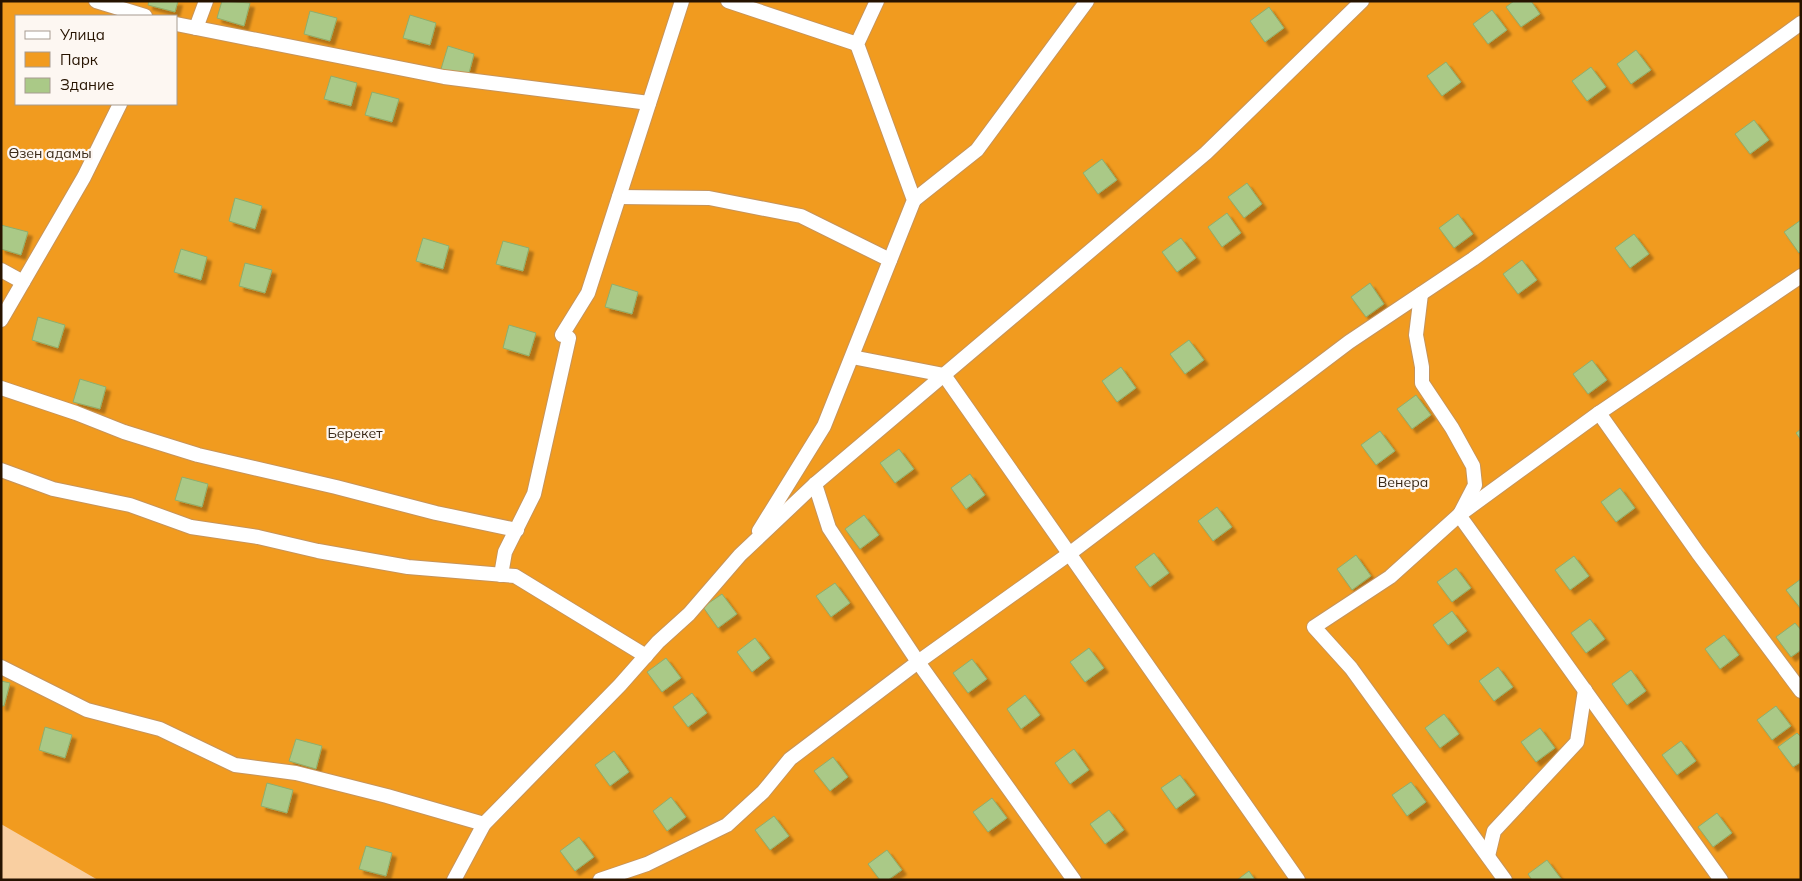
<svg xmlns="http://www.w3.org/2000/svg" width="1802" height="881" font-family="Mulish,sans-serif">
<style>
.green{fill:#f19b1f;fill-rule:evenodd}
.building{fill:#aac987;stroke:#8fad6b;filter:url(#shadow)}
.lines{fill:none;stroke-linecap:round;stroke-linejoin:round}
.minor-casing{stroke:#c6945b;stroke-width:16}
.minor{stroke:#fff;stroke-width:14}
.labels{text-anchor:middle;dominant-baseline:central;stroke-width:4.5;stroke-linejoin:round;paint-order:stroke}
.park-label{font-size:14px;fill:#3b2a18;stroke:#fdf7f2}
</style>
<defs>
<filter id="shadow"><feDropShadow dx="4.5" dy="4.5" stdDeviation="1" flood-color="#0004"/></filter>
</defs>
<rect width="100%" height="100%" fill="#f9cfa1"/>
<path class="green" d="M1,1H1801V880H98L1,824ZM16,16H176V104H16Z"/>
<g class="building">
<path d="M149,1H178L175,12L148,5Z"/>
<path d="M222,1L250,3L244,26L217,18Z"/>
<path d="M1514,1H1531L1540,14L1521,27L1506,7Z"/>
<path d="M1269,7L1284,28L1265,42L1250,21Z"/>
<path d="M1492,10L1507,30L1488,44L1473,24Z"/>
<path d="M310,11L337,18L330,41L304,34Z"/>
<path d="M410,15L436,23L430,45L403,38Z"/>
<path d="M448,46L474,54L468,77L441,69Z"/>
<path d="M1636,50L1651,70L1631,84L1617,64Z"/>
<path d="M1446,62L1461,82L1442,96L1427,76Z"/>
<path d="M1591,67L1606,87L1587,101L1572,81Z"/>
<path d="M331,76L357,83L351,106L324,99Z"/>
<path d="M372,92L399,99L392,122L365,115Z"/>
<path d="M1754,120L1769,140L1750,154L1735,134Z"/>
<path d="M1102,159L1117,180L1098,194L1083,173Z"/>
<path d="M1247,183L1262,204L1244,218L1228,197Z"/>
<path d="M235,198L262,206L255,229L229,221Z"/>
<path d="M1227,213L1241,233L1222,247L1208,227Z"/>
<path d="M1458,214L1473,234L1454,248L1439,228Z"/>
<path d="M1801,220V251L1799,253L1784,232Z"/>
<path d="M1,225L28,232L21,255L1,249Z"/>
<path d="M1634,234L1649,254L1630,268L1615,248Z"/>
<path d="M423,238L449,246L443,269L416,261Z"/>
<path d="M1181,238L1196,258L1177,272L1162,252Z"/>
<path d="M503,241L529,248L523,271L496,264Z"/>
<path d="M181,249L207,257L201,280L174,272Z"/>
<path d="M1522,260L1537,280L1518,294L1503,274Z"/>
<path d="M245,263L272,270L265,293L239,286Z"/>
<path d="M1370,283L1384,304L1366,317L1351,297Z"/>
<path d="M612,284L638,292L632,314L605,307Z"/>
<path d="M38,317L65,325L58,348L32,340Z"/>
<path d="M509,325L536,333L529,356L503,348Z"/>
<path d="M1189,340L1204,360L1185,374L1170,354Z"/>
<path d="M1592,360L1607,380L1588,394L1573,374Z"/>
<path d="M1121,367L1136,388L1117,402L1102,381Z"/>
<path d="M80,379L106,387L100,409L73,402Z"/>
<path d="M1416,395L1431,415L1412,429L1397,409Z"/>
<path d="M1801,429V440L1796,433Z"/>
<path d="M1380,431L1395,451L1376,465L1361,445Z"/>
<path d="M899,449L914,469L895,483L880,463Z"/>
<path d="M970,474L985,495L966,509L951,488Z"/>
<path d="M182,477L208,484L202,507L175,500Z"/>
<path d="M1620,488L1635,508L1616,522L1601,502Z"/>
<path d="M1217,507L1232,527L1213,541L1198,521Z"/>
<path d="M864,515L879,535L860,549L845,529Z"/>
<path d="M1154,553L1169,573L1150,587L1135,567Z"/>
<path d="M1356,555L1371,576L1352,590L1337,569Z"/>
<path d="M1574,556L1589,576L1570,590L1555,570Z"/>
<path d="M1456,568L1471,588L1452,602L1437,582Z"/>
<path d="M1801,579V609L1786,590Z"/>
<path d="M835,583L850,603L831,617L816,596Z"/>
<path d="M722,594L737,614L718,628L703,607Z"/>
<path d="M1452,611L1467,631L1448,645L1433,625Z"/>
<path d="M1590,619L1605,639L1586,653L1571,633Z"/>
<path d="M1795,623L1801,630V650L1791,657L1776,637Z"/>
<path d="M1724,635L1739,655L1720,669L1705,649Z"/>
<path d="M755,638L770,658L752,672L737,652Z"/>
<path d="M1089,648L1104,668L1085,682L1070,662Z"/>
<path d="M666,658L681,678L662,692L647,672Z"/>
<path d="M972,659L987,679L968,693L953,673Z"/>
<path d="M1498,667L1513,687L1494,701L1479,681Z"/>
<path d="M1631,670L1646,691L1627,705L1612,684Z"/>
<path d="M1,681L10,683L4,706H1Z"/>
<path d="M692,693L707,713L688,727L673,707Z"/>
<path d="M1025,695L1040,715L1021,729L1007,709Z"/>
<path d="M1776,706L1791,726L1772,740L1757,720Z"/>
<path d="M1444,714L1459,734L1440,748L1425,728Z"/>
<path d="M45,727L72,735L65,758L39,750Z"/>
<path d="M1540,728L1555,748L1536,762L1521,742Z"/>
<path d="M1797,733L1801,737V762L1793,767L1778,747Z"/>
<path d="M296,739L322,746L316,769L289,761Z"/>
<path d="M1681,741L1696,761L1677,775L1662,755Z"/>
<path d="M1074,749L1089,770L1070,784L1055,763Z"/>
<path d="M614,751L629,772L610,786L595,765Z"/>
<path d="M833,757L848,777L830,791L814,771Z"/>
<path d="M1180,775L1195,795L1176,809L1161,788Z"/>
<path d="M1411,782L1426,802L1407,816L1392,795Z"/>
<path d="M267,783L293,790L287,813L261,806Z"/>
<path d="M671,797L686,817L667,831L653,811Z"/>
<path d="M992,798L1007,818L988,832L973,812Z"/>
<path d="M1109,810L1124,830L1105,844L1090,824Z"/>
<path d="M1717,813L1732,833L1713,847L1698,827Z"/>
<path d="M774,816L789,836L770,850L755,830Z"/>
<path d="M579,837L594,857L575,871L560,851Z"/>
<path d="M366,846L392,853L386,876L359,869Z"/>
<path d="M887,850L902,870L888,880H880L868,864Z"/>
<path d="M1547,860L1562,880H1532L1528,874Z"/>
<path d="M1249,871L1255,880H1237Z"/>
</g>
<g class="lines">
<defs>
<g id="minor">
<path d="M96,1L145,16"/>
<path d="M728,1L857,44"/>
<path d="M176,24L444,77L649,103"/>
<path d="M196,28L206,1"/>
<path d="M619,197L709,198L801,216L890,260"/>
<path d="M914,200L977,150L1087,1"/>
<path d="M1,270L23,282"/>
<path d="M1421,294L1416,335L1422,367V383L1452,428L1473,466L1475,485L1461,512"/>
<path d="M1,320L84,177L120,104"/>
<path d="M562,335L588,293L682,1"/>
<path d="M852,357L944,375L1298,880"/>
<path d="M1,388L76,413L124,432L198,455L336,487L436,513L517,530"/>
<path d="M1599,413L1698,553L1801,691"/>
<path d="M1,470L53,489L130,505L191,527L258,537L318,551L408,567L515,576L646,656"/>
<path d="M815,484L829,528L918,662L1074,880"/>
<path d="M1459,515L1721,880"/>
<path d="M759,531L824,426L914,200L857,44L877,1"/>
<path d="M501,575L505,552L534,494L569,338"/>
<path d="M1,667L87,710L160,729L235,765L296,773L387,796L484,824"/>
<path d="M1488,856L1494,831L1577,742L1585,690"/>
<path d="M454,880L484,824L620,685L658,642L689,614L740,555L815,484L1206,153L1362,1"/>
<path d="M600,880L647,864L727,825L763,792L790,759L918,662L1069,554L1349,342L1473,259L1801,23"/>
<path d="M1505,880L1351,668L1314,627L1390,577L1459,515L1599,413L1801,276"/>
</g>
</defs>
<use href="#minor" class="minor-casing"/>
<use href="#minor" class="minor"/>
</g>
<g class="labels">
<g class="park-label">
<text x="50" y="153">Өзен адамы</text>
<text x="355" y="433">Берекет</text>
<text x="1403" y="482">Венера</text>
</g>
</g>
<rect width="1802" height="881" fill="none" stroke="#261300" stroke-width="5"/>
<rect x="15" y="15" width="162" height="90" fill="#fdf7f2" stroke="#a79c91"/>
<rect x="25" y="31" width="25" height="8" fill="#ffffff" stroke="#a79c91"/>
<text x="60" y="40" font-size="15" fill="#261300">Улица</text>
<rect x="25" y="52" width="25" height="15" fill="#f19b1f" stroke="#a79c91"/>
<text x="60" y="65" font-size="15" fill="#261300">Парк</text>
<rect x="25" y="78" width="25" height="15" fill="#aac987" stroke="#a79c91"/>
<text x="60" y="90" font-size="15" fill="#261300">Здание</text>
</svg>
